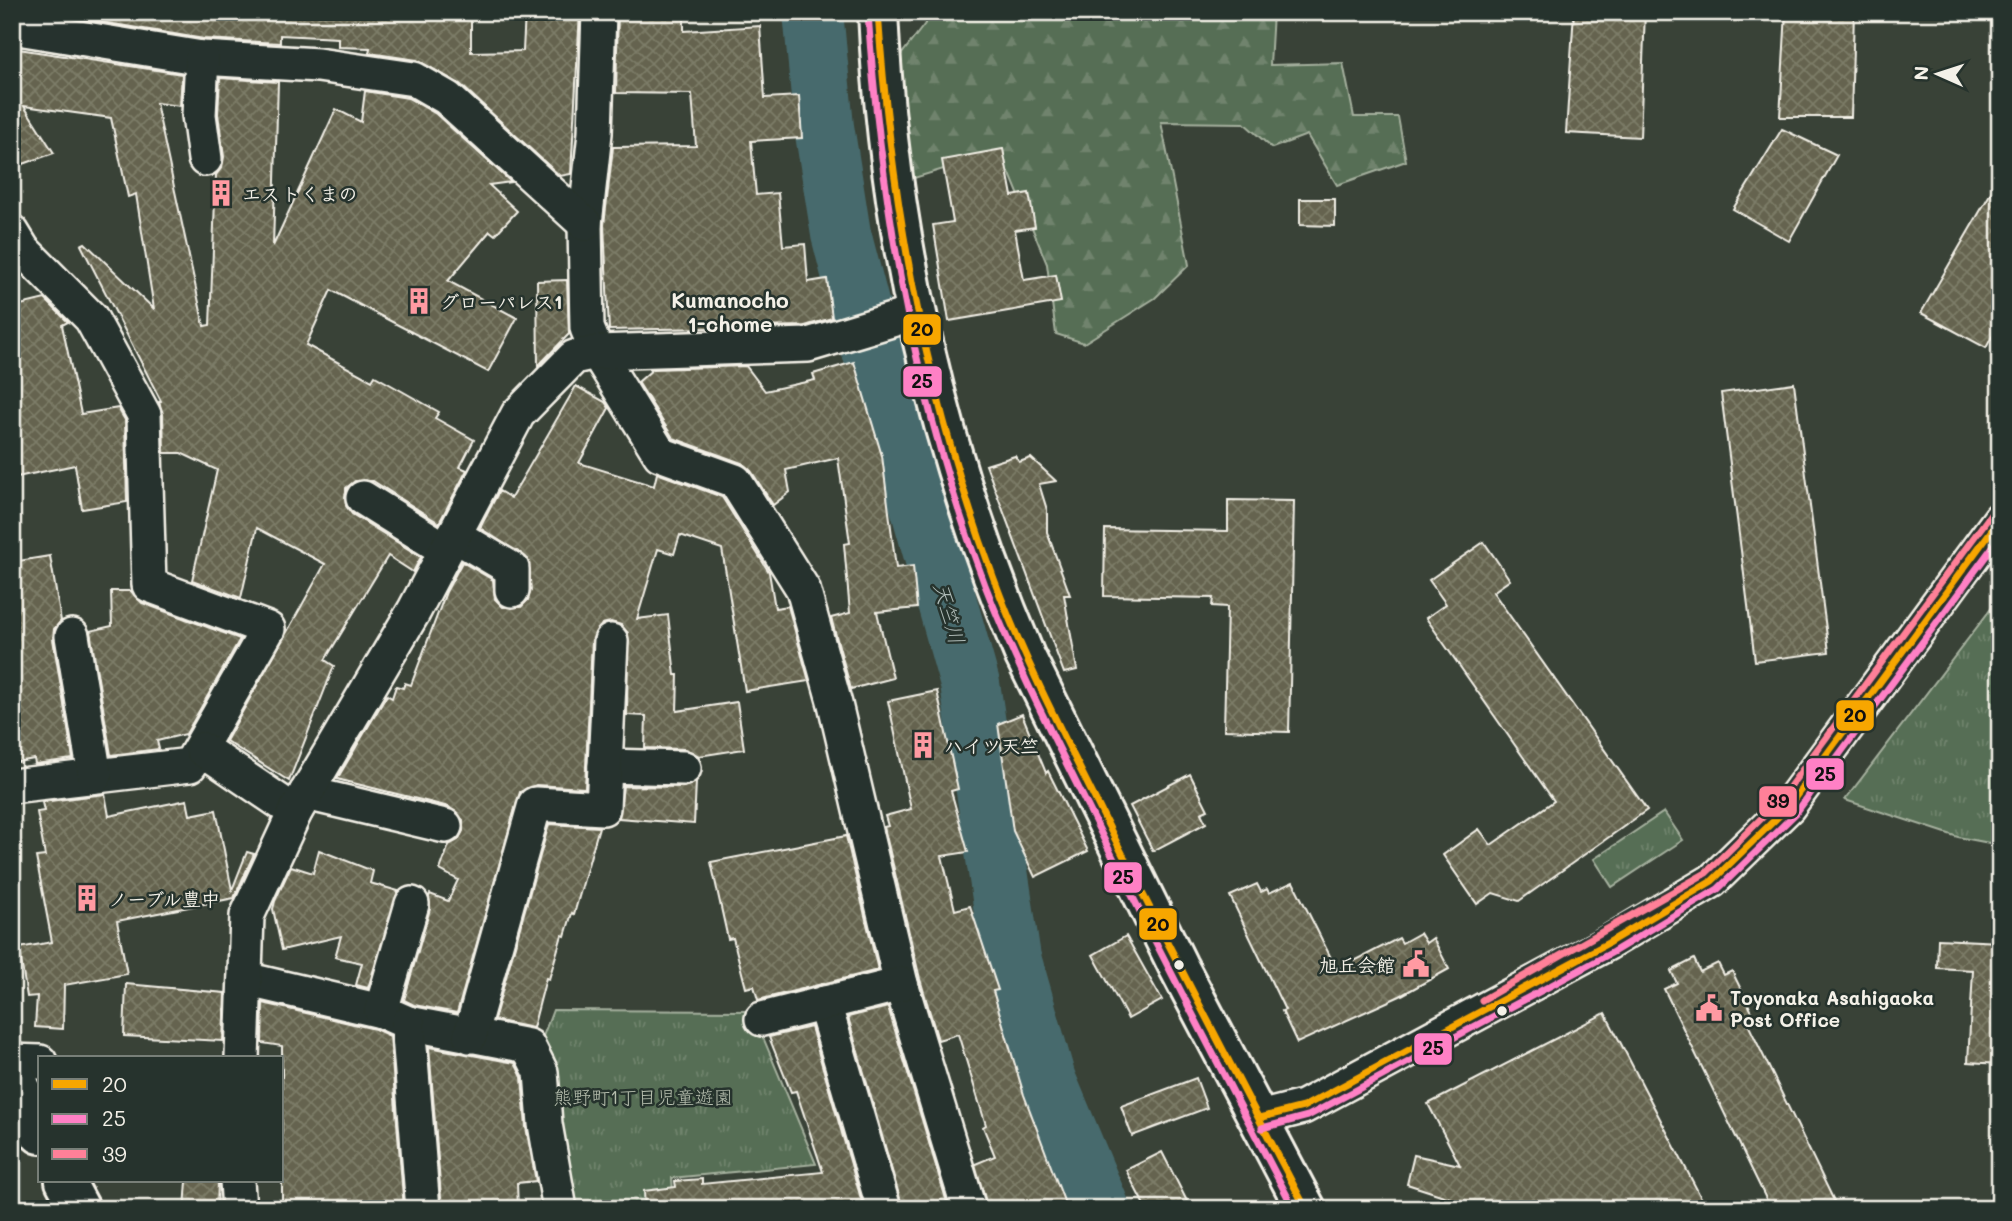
<svg xmlns="http://www.w3.org/2000/svg" width="2012" height="1221" font-family="Mali,'Klee One',sans-serif">
<style>
.forest{fill:url(#forest-firs);stroke:#a5b09e;stroke-width:2}
.park{fill:url(#park-tufts);stroke:#a5b09e;stroke-width:2}
.lines{fill:none;stroke-linecap:round;stroke-linejoin:round}
.river{stroke:#476b6d;stroke-width:60}
.building{fill:url(#building-cross-hatch);stroke:#f4f1e8;stroke-width:2}
.minor-casing{stroke:#f4f1e8;stroke-width:38}
.tertiary-casing{stroke:#f4f1e8;stroke-width:44}
.primary-casing{stroke:#f4f1e8;stroke-width:44}
.minor{stroke:#26332d;stroke-width:33}
.tertiary{stroke:#26332d;stroke-width:38}
.primary{stroke:#26332d;stroke-width:38}
.bus-1-casing{stroke:#26332d;stroke-width:12}
.bus-2-casing{stroke:#26332d;stroke-width:12}
.bus-3-casing{stroke:#26332d;stroke-width:12}
.bus-1{stroke:#f7a600;stroke-width:7}
.bus-2{stroke:#ff80c5;stroke-width:7}
.bus-3{stroke:#ff8098;stroke-width:7}
.bus-dot{fill:#f4f1e8;stroke:#26332d;stroke-width:2.5}
.labels{text-anchor:middle;dominant-baseline:central;stroke-width:5;stroke-linejoin:round;paint-order:stroke}
.poi-label{font-size:19px;font-weight:bold;fill:#f4f1e8;stroke:#26332d;text-anchor:start}
.park-label{font-size:19px;fill:#b5bdad;stroke:#26332d}
.neighbourhood-label{font-size:21px;font-weight:bold;fill:#f4f1e8;stroke:#26332d}
.water-label{font-size:21px;font-style:italic;fill:#afbbb7;stroke:#26332d}
.line-badge{stroke:#26332d;stroke-width:2.5}
.pale-badge-label{font-size:19px;text-anchor:middle;font-weight:bold;fill:#111}
</style>
<defs>
<pattern id="forest-firs" width="22" height="20" patternUnits="userSpaceOnUse" patternTransform="scale(1.75)"><rect width="22" height="20" fill="#566e54"/><path d="M5 1l3.5 6h-7zM16 11l3.5 6h-7z" fill="#6f836d"/></pattern>
<pattern id="park-tufts" width="24" height="20" patternUnits="userSpaceOnUse" patternTransform="scale(1.75)"><rect width="24" height="20" fill="#566e54"/><path d="M3 7l-1-3M5 7V3M7 7l1-3M15 17l-1-3M17 17v-4M19 17l1-3" fill="none" stroke="#6f836d"/></pattern>
<pattern id="building-cross-hatch" width="8" height="8" patternUnits="userSpaceOnUse" patternTransform="scale(1.75)"><rect width="8" height="8" fill="#65644f"/><path d="M0 0l8 8M0 8l8-8" fill="none" stroke="#7c7b68"/></pattern>
</defs>
<rect width="100%" height="100%" fill="#394237"/>
<filter id="ink" filterUnits="userSpaceOnUse"><feTurbulence type="fractalNoise" baseFrequency=".0143" numOctaves="2"/><feDisplacementMap in="SourceGraphic" scale="14" xChannelSelector="R" yChannelSelector="G"/><feConvolveMatrix kernelMatrix="1 2 1 2 8 2 1 2 1" color-interpolation-filters="sRGB"/></filter>
<g filter="url(#ink)">
<path class="forest" d="M934,12H1273L1270,65L1343,63L1354,117H1398L1406,161L1337,185L1307,135L1272,148L1244,123L1161,122L1189,265L1155,298L1084,343L1056,334L1047,264L1010,174L976,159L911,179L898,59Z"/>
<g class="park">
<path d="M2000,597V845L1958,837L1845,800Z"/>
<path d="M1664,812L1683,840L1612,887L1594,859Z"/>
<path d="M553,1010L752,1011L816,1164L672,1178L674,1209H575L542,1039Z"/>
</g>
<g class="lines">
<path class="river" d="M813,12L824,127L841,234L868,338L909,467L970,684L1011,958L1046,1080L1100,1209"/>
</g>
<g class="building">
<path d="M41,12L382,15V12H471V52L523,51L525,12H580L571,174L560,176L460,84L417,60L369,53L370,48L338,47V38L280,35V43L204,39Z"/>
<path d="M618,12H684V31L760,26L765,98L799,96L802,138L751,141L756,195L778,193L783,246L805,244L808,282L827,279L832,318L805,326L609,330L604,225L613,147L696,146L692,94L616,93Z"/>
<path d="M1574,12H1645L1640,137L1566,133Z"/>
<path d="M1786,12H1854L1851,117H1780Z"/>
<path d="M12,48L182,74L180,106L156,103L204,326L210,325L216,175L222,167L224,157L218,114L220,78L278,82L273,246L336,109L361,122L365,91L408,98L436,114L511,182L489,185L517,211L495,235L490,231L448,281L517,318L488,372L331,290L306,345L372,381L375,376L439,412L435,418L474,440L460,467L467,470L439,523L373,481H355L346,488V506L352,514L421,557L413,572L388,556L325,660L334,666L289,781L226,741L325,564L257,528L241,598L192,580L217,470L181,453H164L163,414L159,402L161,401L81,245L85,243L154,309L136,194L128,197L111,118L24,106L54,153L12,168Z"/>
<path d="M1782,129L1837,155L1789,241L1733,209Z"/>
<path d="M1003,149L1012,196L1029,193L1035,227L1015,230L1024,280L1056,275L1061,302L949,321L933,225L953,222L942,160Z"/>
<path d="M2000,177V322L1986,348L1921,313Z"/>
<path d="M1300,199H1335V226L1300,225Z"/>
<path d="M567,280L569,334L538,366L537,281Z"/>
<path d="M45,299L68,322L62,325L81,414L118,408L125,420L127,502L82,509L75,465L12,478V307Z"/>
<path d="M854,362L882,456L896,568L913,566L917,608L877,612L893,678L851,689L831,618L850,613L844,544L850,543L838,458L786,470L790,492L773,505L751,471L742,463L673,438L638,382L653,369L746,366L765,391L815,380L813,374Z"/>
<path d="M1794,383L1829,652L1755,661L1721,393Z"/>
<path d="M576,386L605,402L609,408L579,463L654,486L657,473L722,497L769,572L775,608L788,606L809,681L745,691L722,549L680,535L674,554L658,549L637,619L668,615L675,675H678L677,711L737,702L744,749L699,756L685,749L645,748L646,716L627,715L628,633L621,625L611,622L602,624L592,640L585,788L536,785L520,792L457,1013L414,1005L404,1000L430,909L429,897L430,894L448,901L458,880L440,870L449,845L458,840L463,831V820L449,807L337,779L387,695L392,698L396,686L403,688L405,683L411,685L446,592L462,562L493,580L495,599L503,607H521L528,600L531,590L528,559L480,528L499,491L511,498Z"/>
<path d="M1015,456L1019,462L1031,458L1056,481L1039,484L1047,510V532L1070,595H1064L1077,670L1064,673L986,465Z"/>
<path d="M1228,500L1294,501L1289,732L1224,730L1227,607L1212,606L1213,598L1104,596L1105,529L1228,531Z"/>
<path d="M1484,542L1510,580L1493,592L1647,810L1519,901L1493,893L1477,904L1443,855L1479,829L1491,845L1554,801L1426,618L1446,604L1429,580Z"/>
<path d="M50,556L61,621L54,629L53,639L73,759L35,764L34,759L12,763V562Z"/>
<path d="M111,591H131L142,603L240,639L186,734L157,741L159,749L111,755L90,631L112,626Z"/>
<path d="M937,691L958,789L951,791L968,852L942,856L955,910L970,906L998,990L993,991L1024,1095L1067,1209H988L975,1164L995,1156L983,1127L986,1125L958,1034L938,1040L920,979L884,827L888,826L885,816L911,809L888,701Z"/>
<path d="M1022,714L1046,773L1048,771L1088,851L1035,877L1013,831L998,724Z"/>
<path d="M1190,774L1208,810L1201,813L1206,823L1153,851L1130,806Z"/>
<path d="M696,782L694,824L619,818L623,786L684,787Z"/>
<path d="M105,794L109,816L187,800L190,815L216,810L232,890L247,852L254,854L234,898L117,921L127,974L64,985L63,1029L35,1027L37,996L27,997L19,948L52,942L36,857L45,856L37,812L44,811L42,802Z"/>
<path d="M549,824L599,827L574,914L572,913L565,936L562,935L549,979L546,978L533,1028L494,1020Z"/>
<path d="M846,836L878,970L758,1000L754,986L746,988L733,938L728,939L711,862Z"/>
<path d="M319,850L373,871L370,883L398,891L368,988L356,985L362,963L335,957L341,936L282,950L273,909L275,901L291,866L313,873Z"/>
<path d="M1293,882L1337,970L1399,938L1402,943L1420,933L1426,943L1433,938L1449,969L1400,996L1297,1043L1282,1011L1285,1010L1230,896L1257,884L1261,892L1267,889L1269,893Z"/>
<path d="M1126,936L1162,1000L1128,1019L1093,955Z"/>
<path d="M1938,939L2000,942V1064L1968,1062L1973,970L1937,968Z"/>
<path d="M1694,959L1700,972L1718,963L1724,975L1732,971L1754,1016L1746,1020L1838,1209H1771L1664,989L1677,983L1671,971Z"/>
<path d="M126,984L225,993L223,1041L124,1036Z"/>
<path d="M263,1003L375,1029L390,1036L404,1209H282V1046L262,1043Z"/>
<path d="M888,1007L949,1209H903L848,1017Z"/>
<path d="M1605,1013L1707,1209H1431L1450,1198L1407,1184L1414,1155L1460,1165L1428,1104Z"/>
<path d="M811,1027L864,1209H842L841,1203L783,1209H645L644,1191L676,1187L675,1181L702,1179V1184L823,1172L796,1091L791,1092L769,1037Z"/>
<path d="M429,1047L515,1063L522,1077L526,1127L536,1181L517,1183L518,1209H442Z"/>
<path d="M1196,1078L1207,1108L1132,1136L1121,1106Z"/>
<path d="M1162,1152L1191,1209H1146L1126,1170Z"/>
<path d="M187,1181H218L217,1209H185Z"/>
</g>
<g class="lines">
<defs>
<g id="minor">
<path d="M599,12L595,133L585,224L587,328L597,352L660,454L735,481L803,589L835,704L901,984L969,1209"/>
<path d="M12,27L202,58L318,65L414,79L447,98L585,224"/>
<path d="M202,58L199,115L205,159"/>
<path d="M12,232L23,250L91,318L144,415L149,585L268,629L190,765L12,786"/>
<path d="M363,498L446,550"/>
<path d="M454,535L512,569V590"/>
<path d="M72,636L95,776"/>
<path d="M202,749L295,812"/>
<path d="M605,766L684,768"/>
<path d="M306,793L445,826"/>
<path d="M245,979L381,1011L408,1023L528,1046L541,1072L545,1124L560,1209"/>
<path d="M824,1003L884,1209"/>
<path d="M381,1011L412,904"/>
<path d="M762,1019L901,984"/>
<path d="M408,1023L423,1209"/>
<path d="M470,1036L535,804L603,808L611,641"/>
<path d="M242,1058L247,916L295,812L414,611L518,414L574,357L597,352L808,345L915,313"/>
<path d="M12,1061L40,1062"/>
<path d="M1259,1118L1303,1107L1608,943L1712,881L1788,807L2000,519"/>
<path d="M237,1181L239,1209"/>
</g>
<g id="tertiary">
<path d="M12,1067L40,1134"/>
<path d="M65,1181L80,1209"/>
</g>
<path id="primary" d="M878,12C888,233 938,452 1025,656L1178,966L1306,1209"/>
</defs>
<use href="#minor" class="minor-casing"/>
<use href="#tertiary" class="tertiary-casing"/>
<use href="#primary" class="primary-casing"/>
<use href="#minor" class="minor"/>
<use href="#tertiary" class="tertiary"/>
<use href="#primary" class="primary"/>
<defs>
<g id="bus-1">
<path d="M878,12C891,206 926,396 994,579C1024,660 1064,736 1102,813C1168,946 1237,1077 1306,1209"/>
<path d="M1259,1118L1303,1107L1608,943L1712,881L1788,807L2000,519"/>
</g>
<g id="bus-2">
<path d="M868,13C881,208 915,401 985,585C1016,665 1056,742 1094,819C1158,950 1226,1079 1294,1209"/>
<path d="M1262,1128L1308,1116L1613,952L1718,889L1796,813L2000,537"/>
</g>
<path id="bus-3" d="M1482,1000L1706,873L1780,800L1992,513"/>
</defs>
<use href="#bus-1" class="bus-1-casing"/>
<use href="#bus-2" class="bus-2-casing"/>
<use href="#bus-3" class="bus-3-casing"/>
<use href="#bus-1" class="bus-1"/>
<use href="#bus-2" class="bus-2"/>
<use href="#bus-3" class="bus-3"/>
</g>
</g>
<defs>
<symbol id="building-bare" viewBox="-9 -9 18 18"><path d="M-4-6H4V6H1V3H-1V6H-4ZM-2.5-4.3h1.7v1.8h-1.7ZM.8-4.3h1.7v1.8H.8ZM-2.5-1h1.7V.8h-1.7ZM.8-1h1.7V.8H.8Z" fill="#ff9aa2" stroke="#26332d" stroke-width="2.5" paint-order="stroke"/></symbol>
<symbol id="civic-bare" viewBox="-9 -9 18 18"><path d="M-.6-6.5H3V-4.5H.6V-3L4-1V1h2V6H-6V1h2V-1L-.6-3ZM-1.2 2.5V6h2.4V2.5Z" fill="#ff9aa2" stroke="#26332d" stroke-width="2.5" paint-order="stroke"/></symbol>
</defs>
<g fill-rule="evenodd">
<use href="#building-bare" x="202" y="174" width="38" height="38"/>
<use href="#building-bare" x="400" y="282" width="38" height="38"/>
<use href="#building-bare" x="904" y="726" width="38" height="38"/>
<use href="#building-bare" x="68" y="879" width="38" height="38"/>
<use href="#civic-bare" x="1397" y="945" width="38" height="38"/>
<use href="#civic-bare" x="1690" y="989" width="38" height="38"/>
</g>
<g class="bus-dot">
<circle cx="1179" cy="965" r="6"/>
<circle cx="1502" cy="1011" r="6"/>
</g>
<g class="labels">
<g class="poi-label">
<text x="242" y="193">エストくまの</text>
<text x="440" y="301">グローパレス1</text>
<text x="944" y="745">ハイツ天竺</text>
<text x="108" y="898">ノーブル豊中</text>
<text x="1395" y="964" text-anchor="end">旭丘会館</text>
<text x="1730" y="997">Toyonaka Asahigaoka<tspan x="1730" dy="22">Post Office</tspan></text>
</g>
<g class="park-label">
<text x="643" y="1096">熊野町1丁目児童遊園</text>
</g>
<g class="neighbourhood-label">
<text x="730" y="299">Kumanocho<tspan x="730" dy="24">1-chome</tspan></text>
</g>
<g class="water-label">
<text transform="translate(950 613) rotate(74)">天竺川</text>
</g>
</g>
<g class="line-badge">
<rect x="902" y="313" width="40" height="33" rx="7" fill="#f7a600"/>
<rect x="902" y="365" width="41" height="33" rx="7" fill="#ff80c5"/>
<rect x="1835" y="699" width="40" height="33" rx="7" fill="#f7a600"/>
<rect x="1805" y="757" width="40" height="34" rx="7" fill="#ff80c5"/>
<rect x="1758" y="785" width="40" height="33" rx="7" fill="#ff8098"/>
<rect x="1103" y="861" width="40" height="33" rx="7" fill="#ff80c5"/>
<rect x="1138" y="907" width="40" height="34" rx="7" fill="#f7a600"/>
<rect x="1413" y="1032" width="40" height="34" rx="7" fill="#ff80c5"/>
</g>
<g class="pale-badge-label">
<text x="922" y="336">20</text>
<text x="922" y="388">25</text>
<text x="1855" y="722">20</text>
<text x="1825" y="781">25</text>
<text x="1778" y="808">39</text>
<text x="1123" y="884">25</text>
<text x="1158" y="931">20</text>
<text x="1433" y="1055">25</text>
</g>
<rect width="2012" height="1221" fill="none" stroke="#26332d" stroke-width="42"/>
<rect x="21" y="21" width="1970" height="1179" fill="none" stroke="#f4f1e8" stroke-width="2.5" filter="url(#ink)"/>
<rect x="38" y="1056" width="245" height="126" fill="#26332d" stroke="#787f78" stroke-width="2"/>
<rect x="52" y="1079" width="35" height="10" fill="#f7a600" stroke="#787f78" stroke-width="2"/>
<text x="102" y="1092" font-size="21" fill="#f4f1e8">20</text>
<rect x="52" y="1114" width="35" height="10" fill="#ff80c5" stroke="#787f78" stroke-width="2"/>
<text x="102" y="1126" font-size="21" fill="#f4f1e8">25</text>
<rect x="52" y="1149" width="35" height="10" fill="#ff8098" stroke="#787f78" stroke-width="2"/>
<text x="102" y="1162" font-size="21" fill="#f4f1e8">39</text>
<g transform="translate(1938 74) rotate(273)" stroke="#26332d" stroke-width="5" paint-order="stroke">
<path d="M0-5L12 26L0 18L-12 26Z" fill="#f4f1e8"/>
<text y="-10" font-size="19" font-weight="bold" text-anchor="middle" fill="#f4f1e8">N</text>
</g>
</svg>
